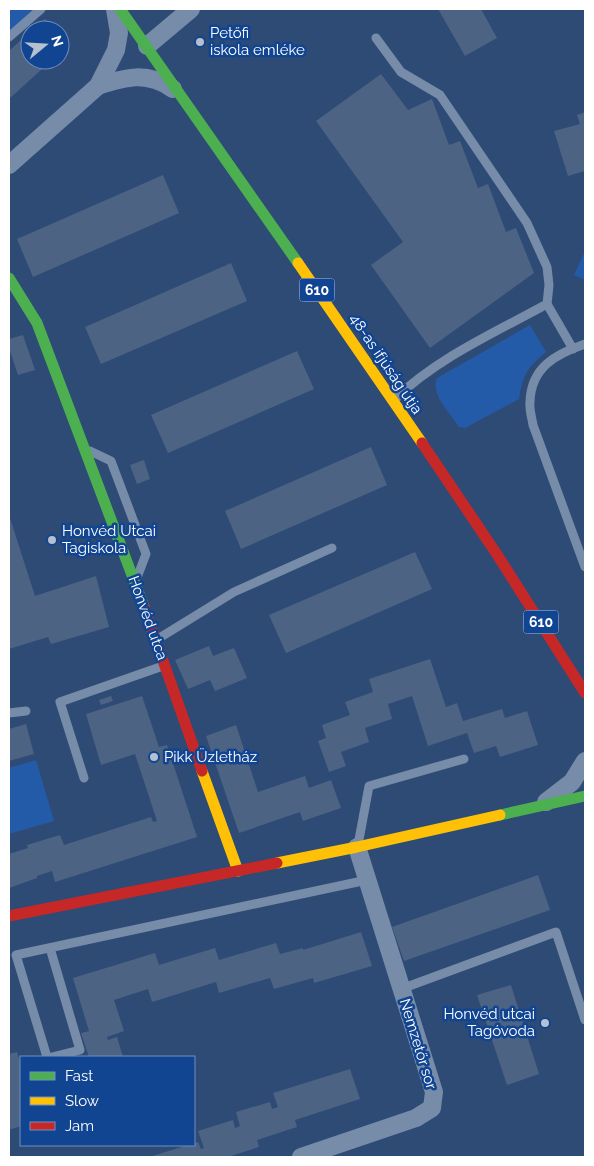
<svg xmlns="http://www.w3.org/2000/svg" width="594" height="1166" font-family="Raleway,sans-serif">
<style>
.green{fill:#245ba9}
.building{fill:#4c6384}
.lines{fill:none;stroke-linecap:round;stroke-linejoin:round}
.lane{stroke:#768ca8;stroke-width:9}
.street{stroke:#768ca8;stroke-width:18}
.fast{stroke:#4caf50;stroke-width:11}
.slow{stroke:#ffc107;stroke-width:11}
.jam{stroke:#c62828;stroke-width:11}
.poi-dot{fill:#b6c0cf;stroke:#114592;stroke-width:2}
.labels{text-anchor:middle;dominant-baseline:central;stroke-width:5;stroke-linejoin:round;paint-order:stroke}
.shield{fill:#114592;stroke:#b8c7de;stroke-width:1}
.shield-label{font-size:14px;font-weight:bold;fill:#fff}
.poi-label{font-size:15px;fill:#fff;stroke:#114592;text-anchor:start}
.street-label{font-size:15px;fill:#fff;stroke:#114592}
</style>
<rect width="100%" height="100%" fill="#2e4b75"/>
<g class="green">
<path d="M9,9H41L9,37Z"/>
<path d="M585,251V280L574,275Z"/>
<path d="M530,325L546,352C527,368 523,374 519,399L465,428L459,427C450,413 430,394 437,378Z"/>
<path d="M36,760L54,821L9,834V768Z"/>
</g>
<g class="building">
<path d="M438,9H481L497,38L465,56Z"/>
<path d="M45,19L56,30H33Z"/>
<path d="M30,32V60H52L9,99V51Z"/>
<path d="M60,35L69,45L60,53Z"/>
<path d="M381,74L408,110L432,99L449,145L460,141L478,188L488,184L506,232L516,228L534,273L430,348L371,265L403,242L316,121Z"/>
<path d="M585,112V171L568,176L554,131L580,124L577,115Z"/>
<path d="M163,175L179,213L33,277L17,239Z"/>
<path d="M231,263L247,301L101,364L85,327Z"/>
<path d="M23,335L35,370L18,375L9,348V339Z"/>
<path d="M297,351L314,389L168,453L151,415Z"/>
<path d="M371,447L387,485L241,549L225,511Z"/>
<path d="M144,460L150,479L137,484L130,465Z"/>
<path d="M9,515L35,596L96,576L109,627L51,644L48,637L9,649Z"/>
<path d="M415,552L432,589L286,653L269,615Z"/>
<path d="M209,646L213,656L234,648L247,678L215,691L210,680L188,689L175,660Z"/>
<path d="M430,659L446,707L457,703L463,721L502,709L505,718L527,711L538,745L500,757L496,746L474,753L467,733L428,746L412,696L388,704L392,719L365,728L369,742L341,752L346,766L329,772L318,741L326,738L322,725L350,715L345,702L373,692L369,679Z"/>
<path d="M111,696L113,701L101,705L99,700Z"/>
<path d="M142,696L159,747L167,745L197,837L55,882L52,871L37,876V878L9,888V854L28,848L27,845L60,835L64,845L151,817L153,822L157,821L135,754L101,765L86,714Z"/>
<path d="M26,724L34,754L9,761V729Z"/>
<path d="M236,725L258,792L305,776L309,788L331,780L341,808L303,821L300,812L239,833L206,736Z"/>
<path d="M538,875L550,910L404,961L392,927Z"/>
<path d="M361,932L372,966L314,983L313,978L274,989L270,978L219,993L216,982L152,1002L148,989L114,1000L124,1031L107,1037L108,1040L117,1037L123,1057H89L81,1033L89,1031L73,978L155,953L159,965L215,948L219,960L276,943L280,954L303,948V950Z"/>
<path d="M511,985L539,1074L507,1085L477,995Z"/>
<path d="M17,1052L21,1065V1126L9,1130V1054Z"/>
<path d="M350,1069L360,1099L295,1120L297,1127L257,1140L259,1147L228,1157H149L188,1145H194V1143L198,1142L201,1149L204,1148L198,1131L233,1120L235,1128L240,1126L236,1112L270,1102L272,1109L278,1107L273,1093Z"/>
</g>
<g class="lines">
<g class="lane">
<path d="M9,37L41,9"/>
<path d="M376,38L401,72L440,95L527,223L547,267L549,285L547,304C496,332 437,358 395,399"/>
<path d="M547,304L573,349"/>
<path d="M585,344C556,354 531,367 530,402C529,409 532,418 533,425L585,567"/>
<path d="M90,451L111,461L146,554L138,575"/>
<path d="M156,640L234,592L332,548"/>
<path d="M9,713L26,711"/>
<path d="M84,778L60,702L163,666"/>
<path d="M358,845L369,786L464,759"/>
<path d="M50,948L80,1050L52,1057"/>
<path d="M401,989L556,932L585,1020"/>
<path d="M47,1057L16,955L367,880"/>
</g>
<g class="street">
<path d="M147,46L191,9"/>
<path d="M98,86C126,77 147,71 173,89"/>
<path d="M9,165L98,86L116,50L119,33L115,9"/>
<path d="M546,802L572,782L585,761"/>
<path d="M301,1157L416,1118L432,1108L434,1092L357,847"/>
</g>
<g class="fast">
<path d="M120,9L298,263"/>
<path d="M9,278L37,323L144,607"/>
<path d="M500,815L585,796"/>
</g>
<g class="slow">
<path d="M298,263L422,443"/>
<path d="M202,771L238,871"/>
<path d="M277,863L357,847L500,815"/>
</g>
<g class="jam">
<path d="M422,443L498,556L585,693"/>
<path d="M144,607L202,771"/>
<path d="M9,916L277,863"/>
</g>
</g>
<g class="poi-dot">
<circle cx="200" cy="42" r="5"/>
<circle cx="52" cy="540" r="5"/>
<circle cx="154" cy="757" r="5"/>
<circle cx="545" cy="1023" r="5"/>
</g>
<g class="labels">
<g class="shield">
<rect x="299.5" y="278.5" width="35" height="23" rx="4"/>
<rect x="523.5" y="610.5" width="35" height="23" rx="4"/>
</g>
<g class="shield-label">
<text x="317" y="290">610</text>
<text x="541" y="622">610</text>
</g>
<g class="poi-label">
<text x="210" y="33">Petőfi<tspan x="210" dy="17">iskola emléke</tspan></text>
<text x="62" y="531">Honvéd Utcai<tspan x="62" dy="17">Tagiskola</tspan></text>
<text x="164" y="757">Pikk Üzletház</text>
<text x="535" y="1014" text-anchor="end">Honvéd utcai<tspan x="535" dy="17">Tagóvoda</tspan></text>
</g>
<g class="street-label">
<text transform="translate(386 364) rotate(56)">48-as ifjúság útja</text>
<text transform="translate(148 618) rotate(70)">Honvéd utca</text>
<text transform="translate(418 1044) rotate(73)">Nemzetőr sor</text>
</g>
</g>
<rect width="594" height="1166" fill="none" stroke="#ffffff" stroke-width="20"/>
<rect x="20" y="1056" width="175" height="90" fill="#114592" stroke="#708fbe"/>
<rect x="30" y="1072" width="25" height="8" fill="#4caf50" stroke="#708fbe"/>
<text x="65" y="1081" font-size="15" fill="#ffffff">Fast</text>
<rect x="30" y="1097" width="25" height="8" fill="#ffc107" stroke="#708fbe"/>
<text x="65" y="1106" font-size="15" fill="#ffffff">Slow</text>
<rect x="30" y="1122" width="25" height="8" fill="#c62828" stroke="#708fbe"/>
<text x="65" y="1131" font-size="15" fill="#ffffff">Jam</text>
<g transform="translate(45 45) rotate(72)"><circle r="24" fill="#114592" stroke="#708fbe"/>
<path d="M0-4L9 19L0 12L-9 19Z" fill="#b6c0cf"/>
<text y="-8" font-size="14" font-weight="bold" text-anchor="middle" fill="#ffffff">N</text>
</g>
</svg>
